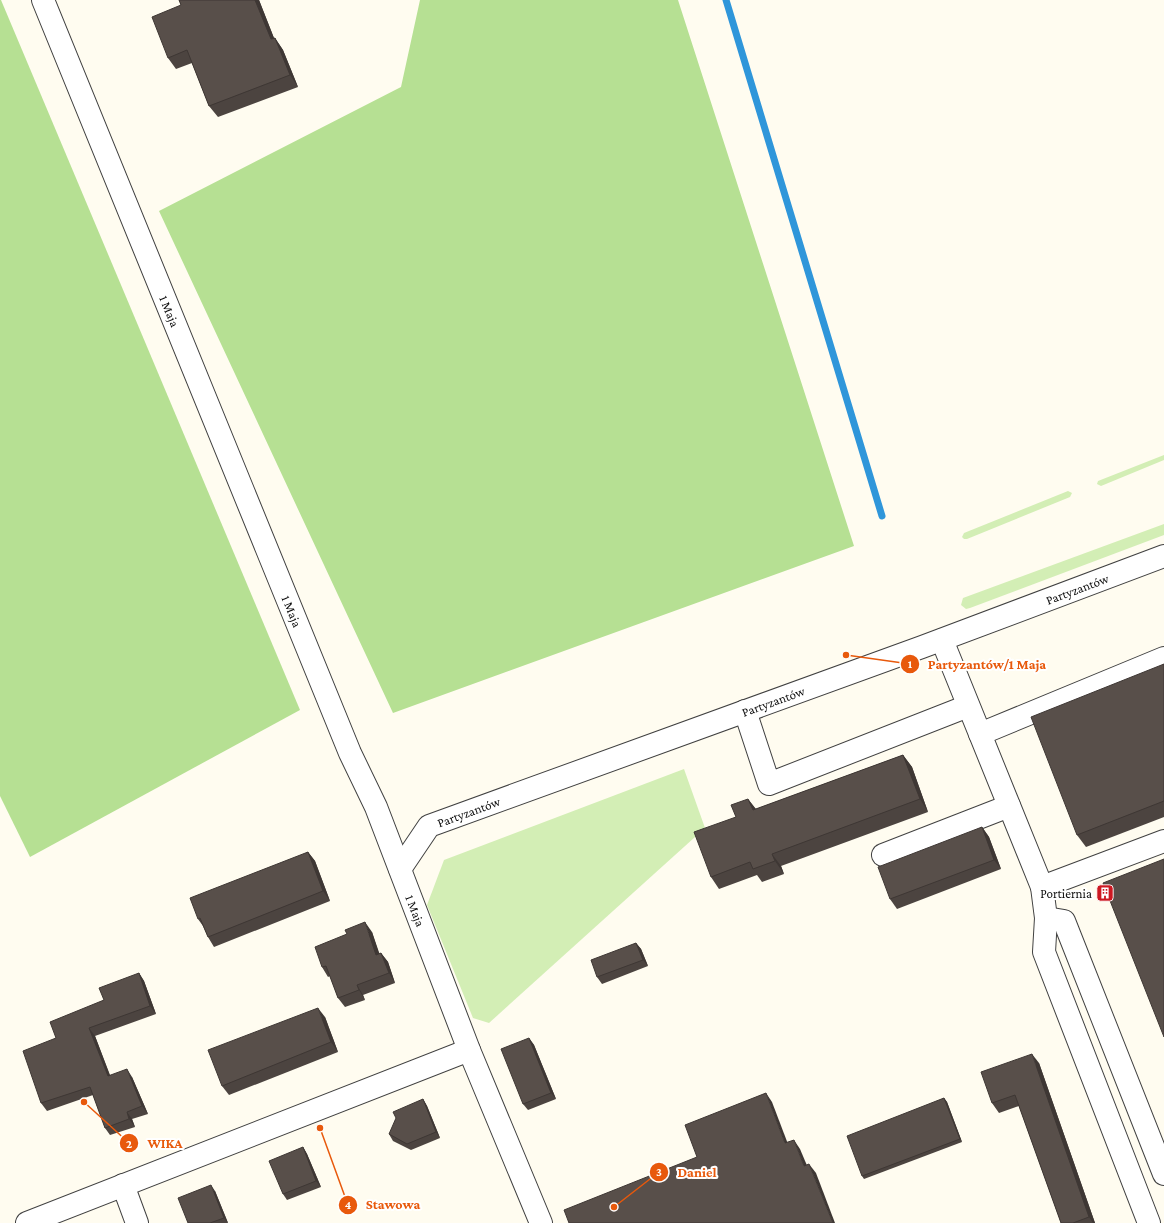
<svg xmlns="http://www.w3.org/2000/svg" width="1164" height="1223" font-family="'Crimson Pro',serif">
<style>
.green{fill:#d3eeb5}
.forest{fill:#b6e093}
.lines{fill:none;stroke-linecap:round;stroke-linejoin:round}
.stream{stroke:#2f96da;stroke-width:7}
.minor-casing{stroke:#414141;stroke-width:24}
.minor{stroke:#fff;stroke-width:22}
.wall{fill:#4c4440}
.shaded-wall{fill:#3e3734}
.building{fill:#584f4a;stroke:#3e3734}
.labels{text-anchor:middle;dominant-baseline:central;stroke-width:4;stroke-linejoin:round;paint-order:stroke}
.street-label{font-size:13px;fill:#0e0e0e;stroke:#fff}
.poi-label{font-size:13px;fill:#0e0e0e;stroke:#fff;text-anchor:end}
.leader{fill:none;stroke:#e8590c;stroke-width:1.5}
.callout-dot{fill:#e8590c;stroke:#fff;stroke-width:1.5}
.mark-label{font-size:12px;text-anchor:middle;font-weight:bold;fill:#fff}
.callout-label{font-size:14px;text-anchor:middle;font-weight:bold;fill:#e8590c;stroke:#fff;stroke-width:4;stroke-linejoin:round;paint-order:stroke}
</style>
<rect width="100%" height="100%" fill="#fffcf0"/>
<g class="green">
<path d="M1164,455V460L1101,486L1097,484L1098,481Z"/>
<path d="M1068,491L1072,493L1070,497L967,539H964L962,537L964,533Z"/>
<path d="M1164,524V535L970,608L966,609L961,605L963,598Z"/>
<path d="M684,769L705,828L489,1023L473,1018L427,905L444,860Z"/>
</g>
<g class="forest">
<path d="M0,0H1L300,710L30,857L0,796Z"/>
<path d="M420,0H678L854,546L393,713L159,211L401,87Z"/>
</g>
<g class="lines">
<path class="stream" d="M726,0L882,516"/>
<defs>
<g id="minor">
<path id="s1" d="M43,0L350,753L376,807L469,1050L541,1223"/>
<path d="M942,640L1042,887L1046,918L1044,952L1149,1223"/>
<path d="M745,711L769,784L968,706"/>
<path d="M980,734L1164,658"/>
<path d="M883,855L1009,806"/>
<path id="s2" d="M400,869L429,826L922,647L1164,556"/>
<path d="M1042,887L1164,841"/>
<path d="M1046,918L1064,921L1164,1174"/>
<path d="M123,1185L137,1223"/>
<path d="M27,1223L469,1050"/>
</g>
</defs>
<use href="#minor" class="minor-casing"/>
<use href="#minor" class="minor"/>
</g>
<g class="wall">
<path d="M179,0H259L274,38H275L283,50L298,87L218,117L209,106L192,63L176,69L168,58L181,5Z"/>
<path d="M1164,664V817L1086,847L1077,835Z"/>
<path d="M903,755L912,767L928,812L781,866L784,874L762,882L757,875L719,889L711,877L736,817L748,799L756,809Z"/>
<path d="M982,827L989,837L1001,869L897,909L890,899Z"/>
<path d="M308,852L315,861L330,901L214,947L208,937L203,926L198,919Z"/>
<path d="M372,932L379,954L381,953L388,962L395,983L363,995L365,1000L345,1007L338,998L330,976L328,977L322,967Z"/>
<path d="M636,943L641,949L648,966L602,984L597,977Z"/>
<path d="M139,973L144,981L156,1014L95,1036L110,1075L132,1077L148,1114L132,1119L135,1127L110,1135L105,1128L93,1095L47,1111L41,1103L56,1038Z"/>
<path d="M325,1017L338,1052L229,1095L222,1086Z"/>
<path d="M529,1038L534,1045L556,1099L528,1110L523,1104Z"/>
<path d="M1039,1063L1095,1223H1061L1019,1106L999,1113L992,1103Z"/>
<path d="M944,1098L947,1102L962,1142L864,1179L862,1176Z"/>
<path d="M423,1099L427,1106L440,1138L411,1150L393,1141L389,1134Z"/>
<path d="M303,1147L307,1154L321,1187L287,1200L283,1194Z"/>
<path d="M215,1191L228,1223H188Z"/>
</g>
<g class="shaded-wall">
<path d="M255,0H259L279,51L271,39Z"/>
<path d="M275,38L283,50L298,87L290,75Z"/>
<path d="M903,755L912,767L928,812L920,799Z"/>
<path d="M748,799L757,811L753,810Z"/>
<path d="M982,827L989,837L1001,869L994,860Z"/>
<path d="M308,852L315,861L330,901L323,891Z"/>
<path d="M772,854L781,866L784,874L775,861Z"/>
<path d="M365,922L372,932L383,964L376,955Z"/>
<path d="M636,943L641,949L648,966L643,960Z"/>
<path d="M381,953L388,962L395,983L389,973Z"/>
<path d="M139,973L144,981L156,1014L150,1006Z"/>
<path d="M357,985L363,995L365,1000L359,990Z"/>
<path d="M318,1008L325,1017L338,1052L331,1042Z"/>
<path d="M89,1028L95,1036L113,1084L108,1076Z"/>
<path d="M529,1038L534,1045L556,1099L551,1093Z"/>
<path d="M1032,1054L1039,1063L1095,1223H1093L1089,1217Z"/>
<path d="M127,1069L132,1077L148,1114L142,1106Z"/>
<path d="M766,1093L772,1102L791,1152L785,1143Z"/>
<path d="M944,1098L947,1102L962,1142L960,1139Z"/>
<path d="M423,1099L427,1106L440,1138L436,1132Z"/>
<path d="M127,1112L132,1119L135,1127L129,1119Z"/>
<path d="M794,1140L800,1149L811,1175L804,1166Z"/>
<path d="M303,1147L307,1154L321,1187L316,1181Z"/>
<path d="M809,1164L816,1173L835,1223H833Z"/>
<path d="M211,1185L215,1191L228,1223L224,1218Z"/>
</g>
<g class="building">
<path d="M179,0H255L271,39L275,38L290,75L209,106L187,50L168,58L152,17L181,5Z"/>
<path d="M1164,664V801L1077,835L1031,717Z"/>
<path d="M903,755L920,799L772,854L775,861L753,869L750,862L711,877L694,832L736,817L731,805L748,799L753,810Z"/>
<path d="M982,827L994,860L890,899L878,867Z"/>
<path d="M308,852L323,891L208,937L200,918L198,919L190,898Z"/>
<path d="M1164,859V1037L1103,883Z"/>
<path d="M365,922L376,955L381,953L389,973L357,985L359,990L338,998L326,966L322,967L315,947L347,934L345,930Z"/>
<path d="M636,943L643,960L597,977L591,960Z"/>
<path d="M139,973L150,1006L89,1028L108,1076L127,1069L142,1106L127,1112L129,1119L105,1128L90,1087L41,1103L23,1051L56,1038L50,1022L104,1000L99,988Z"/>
<path d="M318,1008L331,1042L222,1086L208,1050Z"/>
<path d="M529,1038L551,1093L523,1104L501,1049Z"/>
<path d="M1032,1054L1089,1217L1073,1223H1061L1015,1095L992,1103L981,1072Z"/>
<path d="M766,1093L785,1143L794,1140L804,1166L809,1164L833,1223H569L564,1210L697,1157L685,1125Z"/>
<path d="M944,1098L960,1139L862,1176L847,1136Z"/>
<path d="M423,1099L436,1132L407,1144L389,1134L396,1118L393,1112Z"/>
<path d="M303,1147L316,1181L283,1194L269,1161Z"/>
<path d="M211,1185L224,1218L210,1223H188L178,1198Z"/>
</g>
<defs>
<symbol id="building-square" viewBox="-11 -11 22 22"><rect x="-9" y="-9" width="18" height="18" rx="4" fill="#cd1821" stroke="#fff"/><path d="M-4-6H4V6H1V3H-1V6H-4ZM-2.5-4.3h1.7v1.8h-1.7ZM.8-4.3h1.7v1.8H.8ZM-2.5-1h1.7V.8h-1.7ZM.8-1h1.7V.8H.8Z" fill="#fff"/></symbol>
</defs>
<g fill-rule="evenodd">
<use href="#building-square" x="1095" y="883" width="20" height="20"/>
</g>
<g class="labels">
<g class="street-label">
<text stroke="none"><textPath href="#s1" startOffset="336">1 Maja</textPath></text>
<text stroke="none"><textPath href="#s2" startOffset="742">Partyzantów</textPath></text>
<text stroke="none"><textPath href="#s1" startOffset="660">1 Maja</textPath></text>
<text stroke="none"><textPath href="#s2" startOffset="418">Partyzantów</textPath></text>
<text stroke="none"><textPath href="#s2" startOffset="94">Partyzantów</textPath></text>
<text stroke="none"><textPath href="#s1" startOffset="984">1 Maja</textPath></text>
</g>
<g class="poi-label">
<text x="1092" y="893">Portiernia</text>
</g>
</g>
<path class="leader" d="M846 655L910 664M84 1102L129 1143M614 1207L659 1172M320 1128L348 1205"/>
<g class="callout-dot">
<circle cx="846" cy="655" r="4"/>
<circle cx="84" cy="1102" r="4"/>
<circle cx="614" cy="1207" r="4"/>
<circle cx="320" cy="1128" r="4"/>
<circle cx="910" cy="664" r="10"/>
<circle cx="129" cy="1143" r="10"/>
<circle cx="659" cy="1172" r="10"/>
<circle cx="348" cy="1205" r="10"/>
</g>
<g class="mark-label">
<text x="910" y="668">1</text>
<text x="129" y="1148">2</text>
<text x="659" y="1176">3</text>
<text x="348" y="1209">4</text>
</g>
<g class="callout-label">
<text x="987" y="669">Partyzantów/1 Maja</text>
<text x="165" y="1148">WIKA</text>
<text x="697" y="1177">Daniel</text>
<text x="393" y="1209">Stawowa</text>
</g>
</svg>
